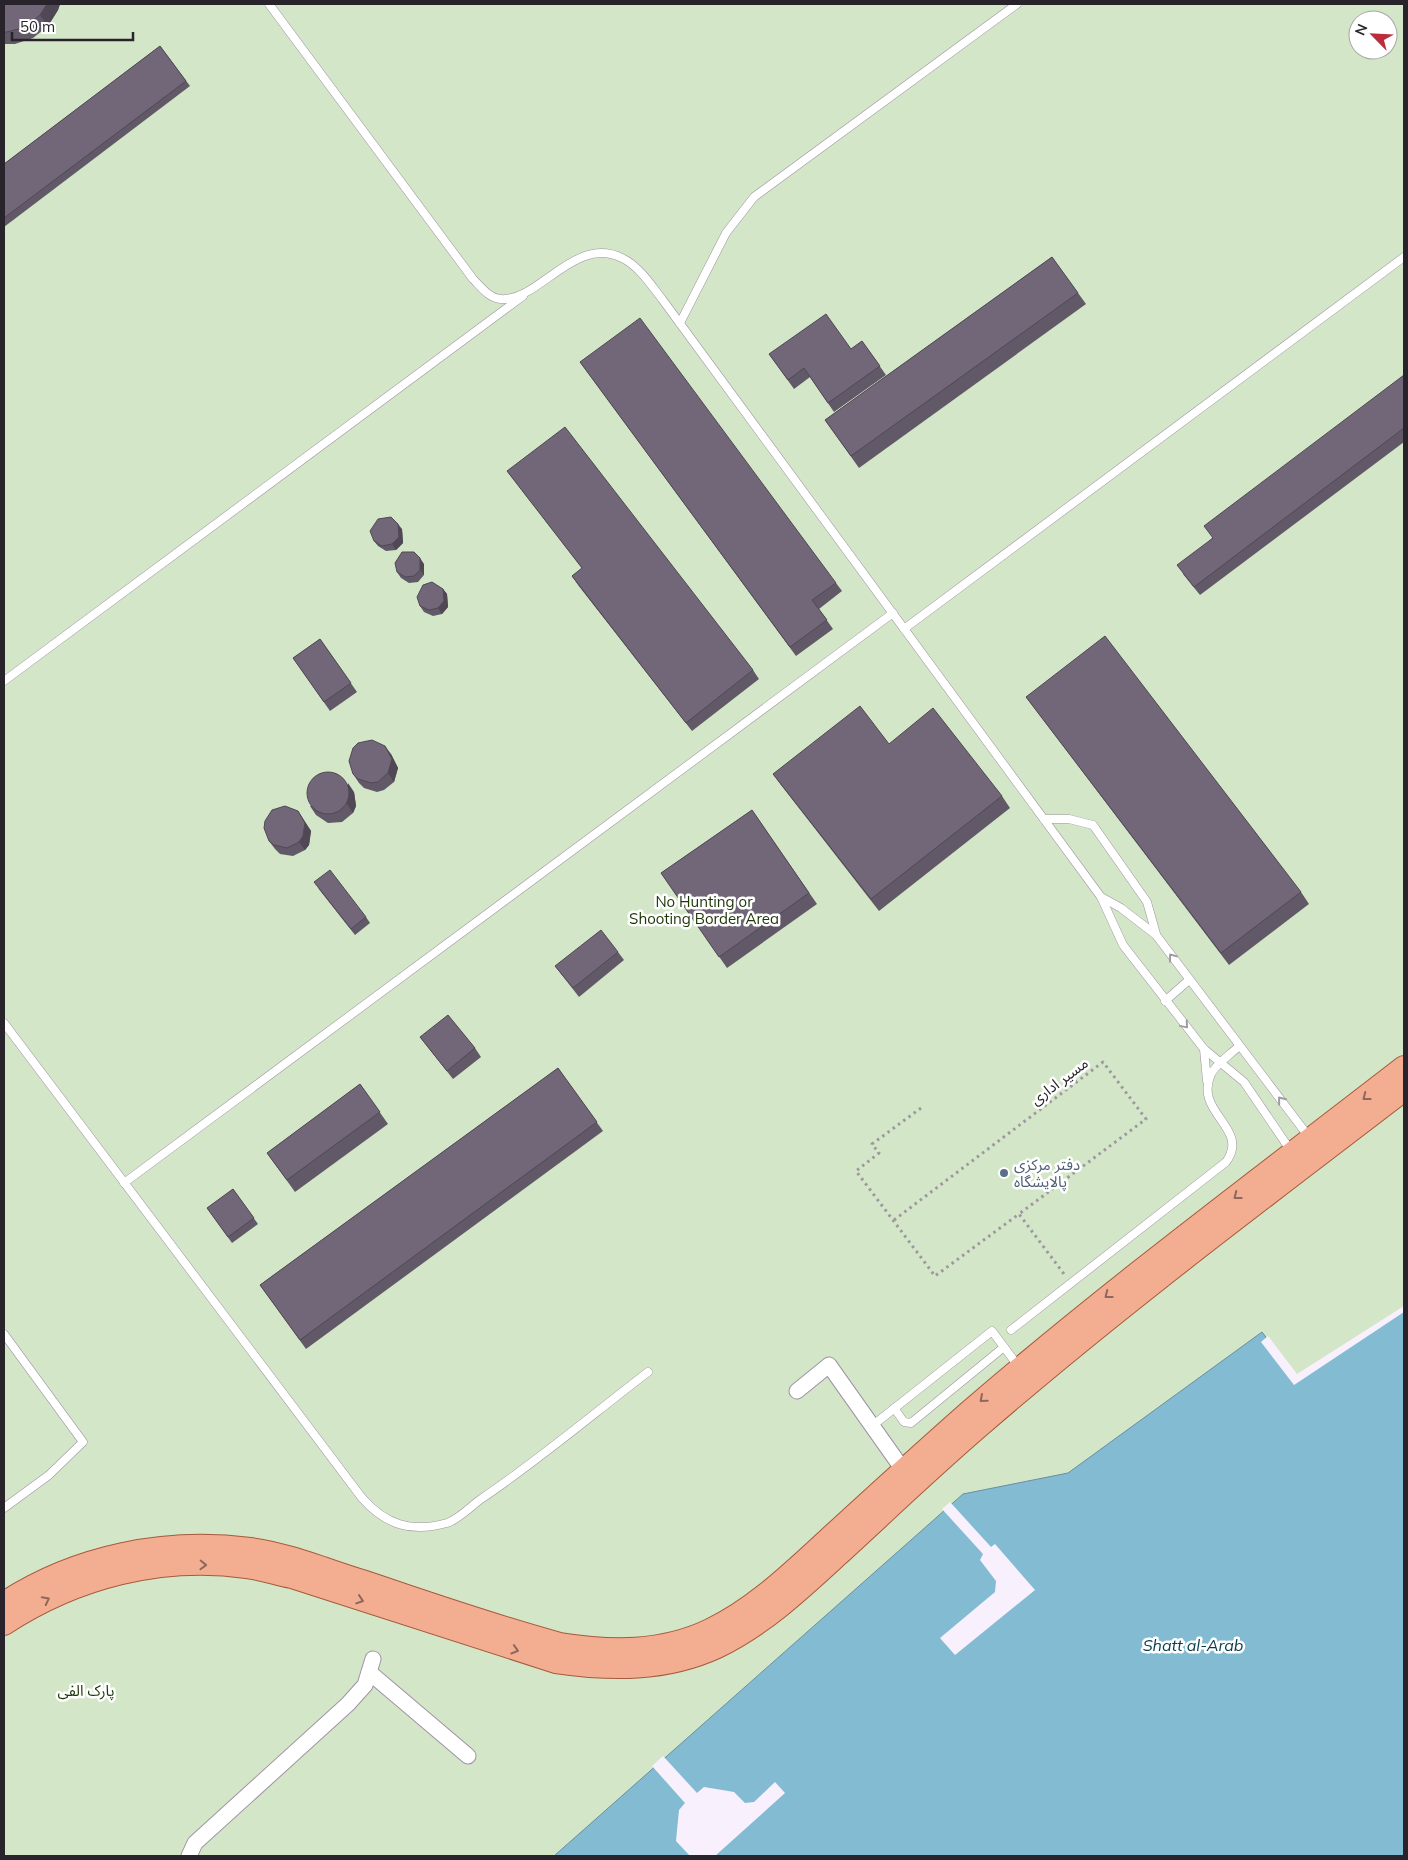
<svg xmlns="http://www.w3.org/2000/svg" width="1408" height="1860" font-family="Mulish,'Noto Sans Arabic',sans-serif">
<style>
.green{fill:#d3e6c7;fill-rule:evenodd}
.water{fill:#83bcd2;stroke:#688ea0}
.pier{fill:#f8f1fd}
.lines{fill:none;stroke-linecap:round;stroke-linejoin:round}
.lane-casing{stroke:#9f93a6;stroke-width:9}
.street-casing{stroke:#9f93a6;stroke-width:17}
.primary-casing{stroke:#a7593d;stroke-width:24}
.path{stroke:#9d97a1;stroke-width:3;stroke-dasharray:2.5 4;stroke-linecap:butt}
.lane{stroke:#fff;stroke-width:8}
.street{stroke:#fff;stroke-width:15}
.primary{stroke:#f3ad90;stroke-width:22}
.wall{fill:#625968}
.shaded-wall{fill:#504855}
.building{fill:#726779;stroke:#504855}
.oneway{stroke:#9f9ca0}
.oneway2{stroke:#8e685e}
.service-dot{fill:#5c6f8a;stroke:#fff;stroke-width:2}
.labels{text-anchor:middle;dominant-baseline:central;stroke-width:5;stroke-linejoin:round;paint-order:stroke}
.park-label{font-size:15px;fill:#1d3606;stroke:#fff}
.street-label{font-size:15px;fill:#29242b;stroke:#fff}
.service-label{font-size:15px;fill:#4e5e75;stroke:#fff;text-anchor:start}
.water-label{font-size:16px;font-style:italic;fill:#063c4c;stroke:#fff}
</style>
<rect width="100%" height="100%" fill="#f8f1fd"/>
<path class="green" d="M4,4H1404V1769L1266,1856H4ZM1358,20H1388V50H1358Z"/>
<path class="water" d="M1404,1308V1856H554L963,1494L1068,1473L1262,1332L1296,1377Z"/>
<g class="pier">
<path d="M1404,1306V1312L1294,1385L1261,1342L1268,1336L1297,1374Z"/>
<path d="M950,1502L991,1547L995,1544L1035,1590L955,1655L940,1638L995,1592L996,1581L980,1560L983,1554L942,1509Z"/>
<path d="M663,1756L697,1793L704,1787L734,1792L745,1803L754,1802L775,1782L785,1793L715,1856H690L676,1841L679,1810L685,1803L652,1766Z"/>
</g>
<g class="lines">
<defs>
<g id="lane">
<path d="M269,4L473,279C481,287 489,298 500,299C538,303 575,234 622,258C639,266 651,285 662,299L1101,897L1123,945L1204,1049L1244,1082L1291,1151"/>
<path d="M680,323L726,233L754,197L1017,4"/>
<path d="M904,629L1404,257"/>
<path d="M4,681L523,296"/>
<path d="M1044,819H1069L1093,825L1147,902L1156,934"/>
<path d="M1101,897L1121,908L1156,935L1309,1137"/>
<path d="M1165,1001L1189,980"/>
<path d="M4,1023L362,1498C386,1525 411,1533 447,1523C459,1519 471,1506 481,1499C539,1460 593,1414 648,1372"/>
<path d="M1204,1049L1207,1081"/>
<path d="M124,1183L893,613"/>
<path d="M1011,1330L1226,1162C1251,1128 1193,1113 1211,1074C1216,1064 1231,1054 1239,1046"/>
<path d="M4,1334L83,1442L49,1475L4,1508"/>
<path d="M894,1408L904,1422L911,1423L1004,1347"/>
<path d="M872,1426L992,1331L1019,1367"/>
</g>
<g id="street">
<path d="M797,1391L829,1365L904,1471"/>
<path d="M369,1672L468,1756"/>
<path d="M189,1856L195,1843L348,1704L365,1685L373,1659"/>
</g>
<g id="primary">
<path d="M4,1603C76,1556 165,1538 250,1549C288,1554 326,1570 362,1581C428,1603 493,1626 560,1644C611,1652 662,1653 710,1630C754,1609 790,1574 826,1541C874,1497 922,1453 971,1410C1110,1290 1258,1180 1404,1067"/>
<path d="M4,1624C76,1577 161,1555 247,1567C262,1569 277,1574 292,1577L556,1662C611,1670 665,1671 717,1647C763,1625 801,1589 838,1555C886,1511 933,1466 982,1424C1118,1306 1262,1199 1404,1090"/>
</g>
</defs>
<use href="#lane" class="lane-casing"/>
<use href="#street" class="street-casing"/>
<use href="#primary" class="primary-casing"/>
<g class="path">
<path d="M921,1108L872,1144L879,1153L856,1171L935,1276L1019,1214L1064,1274"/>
<path d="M894,1220L1103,1062L1146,1119L1019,1214"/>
</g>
<use href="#lane" class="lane"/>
<use href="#street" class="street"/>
<use href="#primary" class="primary"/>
</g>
<g class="wall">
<path d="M4,4H60L58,10L48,26L33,38L15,44H4Z"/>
<path d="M160,46L190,86L4,227V164Z"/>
<path d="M1052,257L1086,304L859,468L825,420Z"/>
<path d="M862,341L886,375L834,412L810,377L794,389L769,354L851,349Z"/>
<path d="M580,362L836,583L842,591L819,609L833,629L796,656Z"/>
<path d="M1404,375V442L1200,595L1183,574L1212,538Z"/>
<path d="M507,471L753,670L759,679L692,731L578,585L572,576L582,568Z"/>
<path d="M402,529L403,543L396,550L386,551L378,546L374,541Z"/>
<path d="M424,564V575L418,582L409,583L401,578L397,572Z"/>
<path d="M443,589L447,594L448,607L442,614L433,616L424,612L420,606Z"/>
<path d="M320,639L357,692L330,711L293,658Z"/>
<path d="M1026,697L1301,892L1309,904L1229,965Z"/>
<path d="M391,754L398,768L394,782L384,790L377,792L364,788L359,783L353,774Z"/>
<path d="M773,774L1002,796L1010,808L879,911L781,785Z"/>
<path d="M354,792L356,806L353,813L342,822L328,823L316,815L310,806Z"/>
<path d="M752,810L817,904L727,968L661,873Z"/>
<path d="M298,811L311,831L309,845L305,850L293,856L280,854L275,849L269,841Z"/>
<path d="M318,888L366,917L370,923L355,935Z"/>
<path d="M618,952L624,960L579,997L555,966Z"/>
<path d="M420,1037L475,1048L481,1057L453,1079Z"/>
<path d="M558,1068L603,1131L306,1349L260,1285Z"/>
<path d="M360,1084L388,1124L295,1192L267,1153Z"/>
<path d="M233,1189L258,1224L232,1243L207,1208Z"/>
</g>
<g class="shaded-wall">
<path d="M47,4H60L58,10L48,26L40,15Z"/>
<path d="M398,524L402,529L403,543L396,550L392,544Z"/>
<path d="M420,558L424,564V575L420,570Z"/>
<path d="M443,589L447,594L448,607L442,614L438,608Z"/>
<path d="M385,746L391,754L398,768L394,782L388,773Z"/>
<path d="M348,783L354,792L356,806L353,813L347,804Z"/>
<path d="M298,811L311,831L309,845L305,850L299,842Z"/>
</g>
<g class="building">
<path d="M4,4H47L40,15L25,27L7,32H4Z"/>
<path d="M160,46L186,81L4,218V164Z"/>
<path d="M1052,257L1078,293L851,456L825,420Z"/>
<path d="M826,314L851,349L862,341L880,366L828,403L804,368L788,380L769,354Z"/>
<path d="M640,318L836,583L812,600L827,620L790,647L580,362Z"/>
<path d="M1404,375V428L1194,587L1177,565L1213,538L1204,526Z"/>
<path d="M565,427L753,670L686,723L572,576L582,568L507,471Z"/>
<path d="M391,517L398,524L399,537L392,544L382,546L374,541L370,531L378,519Z"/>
<path d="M402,552H414L420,558V570L414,576L405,577L397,572L395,563Z"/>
<path d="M432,582L443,589L444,601L438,608L429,610L420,606L417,597L423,585Z"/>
<path d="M1105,636L1301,892L1221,953L1026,697Z"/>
<path d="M320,639L351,683L324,702L293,658Z"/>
<path d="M860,706L889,744L933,708L1002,796L871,899L773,774Z"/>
<path d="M372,740L385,746L392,759L388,773L378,782L371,783L358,779L353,774L349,761L353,748L358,743Z"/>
<circle cx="328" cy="793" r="21"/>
<path d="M285,806L298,811L305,823L303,836L299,842L287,848L274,845L269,841L264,828L265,821L272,810Z"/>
<path d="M752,810L809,893L719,957L661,873Z"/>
<path d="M330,870L366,917L351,929L314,882Z"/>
<path d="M601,930L618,952L573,988L555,966Z"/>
<path d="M448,1015L475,1048L447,1071L420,1037Z"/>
<path d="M558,1068L597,1122L300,1340L260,1285Z"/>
<path d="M360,1084L380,1112L287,1180L267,1153Z"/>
<path d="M233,1189L254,1218L228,1237L207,1208Z"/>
</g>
<defs><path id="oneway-chevron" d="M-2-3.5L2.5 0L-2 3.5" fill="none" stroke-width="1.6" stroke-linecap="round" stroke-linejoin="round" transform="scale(1.25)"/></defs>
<g class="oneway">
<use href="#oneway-chevron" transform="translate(1172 957) rotate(-127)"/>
<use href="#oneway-chevron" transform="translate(1185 1025) rotate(50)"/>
<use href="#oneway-chevron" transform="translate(1281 1100) rotate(-129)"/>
</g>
<g class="oneway2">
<use href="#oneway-chevron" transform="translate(1366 1097) rotate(142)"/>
<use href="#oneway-chevron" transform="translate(1237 1196) rotate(142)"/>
<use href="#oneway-chevron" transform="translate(1108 1295) rotate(142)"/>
<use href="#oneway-chevron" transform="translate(983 1399) rotate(139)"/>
<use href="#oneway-chevron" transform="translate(203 1565) rotate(2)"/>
<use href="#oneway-chevron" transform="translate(46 1600) rotate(-27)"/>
<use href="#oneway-chevron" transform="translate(360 1600) rotate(18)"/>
<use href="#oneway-chevron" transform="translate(515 1650) rotate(17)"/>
</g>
<circle class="service-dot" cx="1004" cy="1173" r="5"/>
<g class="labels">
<g class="park-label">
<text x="704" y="901">No Hunting or<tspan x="704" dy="17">Shooting Border Area</tspan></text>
<text x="86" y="1690">پارک الفی</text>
</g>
<g class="street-label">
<text transform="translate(1059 1081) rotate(-37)">مسیر اداری</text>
</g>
<g class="service-label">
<text x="1014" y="1164">دفتر مرکزی<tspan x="1014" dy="17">پالایشگاه</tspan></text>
</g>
<g class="water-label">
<text x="1193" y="1645">Shatt al-Arab</text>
</g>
</g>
<rect width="1408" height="1860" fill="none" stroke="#29242b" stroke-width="10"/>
<g transform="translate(1373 35) rotate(294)"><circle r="24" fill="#ffffff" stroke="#a9a7aa"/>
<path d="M0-4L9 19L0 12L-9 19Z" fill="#bd2c3a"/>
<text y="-8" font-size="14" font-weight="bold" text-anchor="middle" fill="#29242b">N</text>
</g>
<path d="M12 32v8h121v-8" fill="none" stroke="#29242b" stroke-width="2.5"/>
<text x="20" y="32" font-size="15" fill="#29242b" stroke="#ffffff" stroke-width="4" paint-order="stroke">50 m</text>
</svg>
